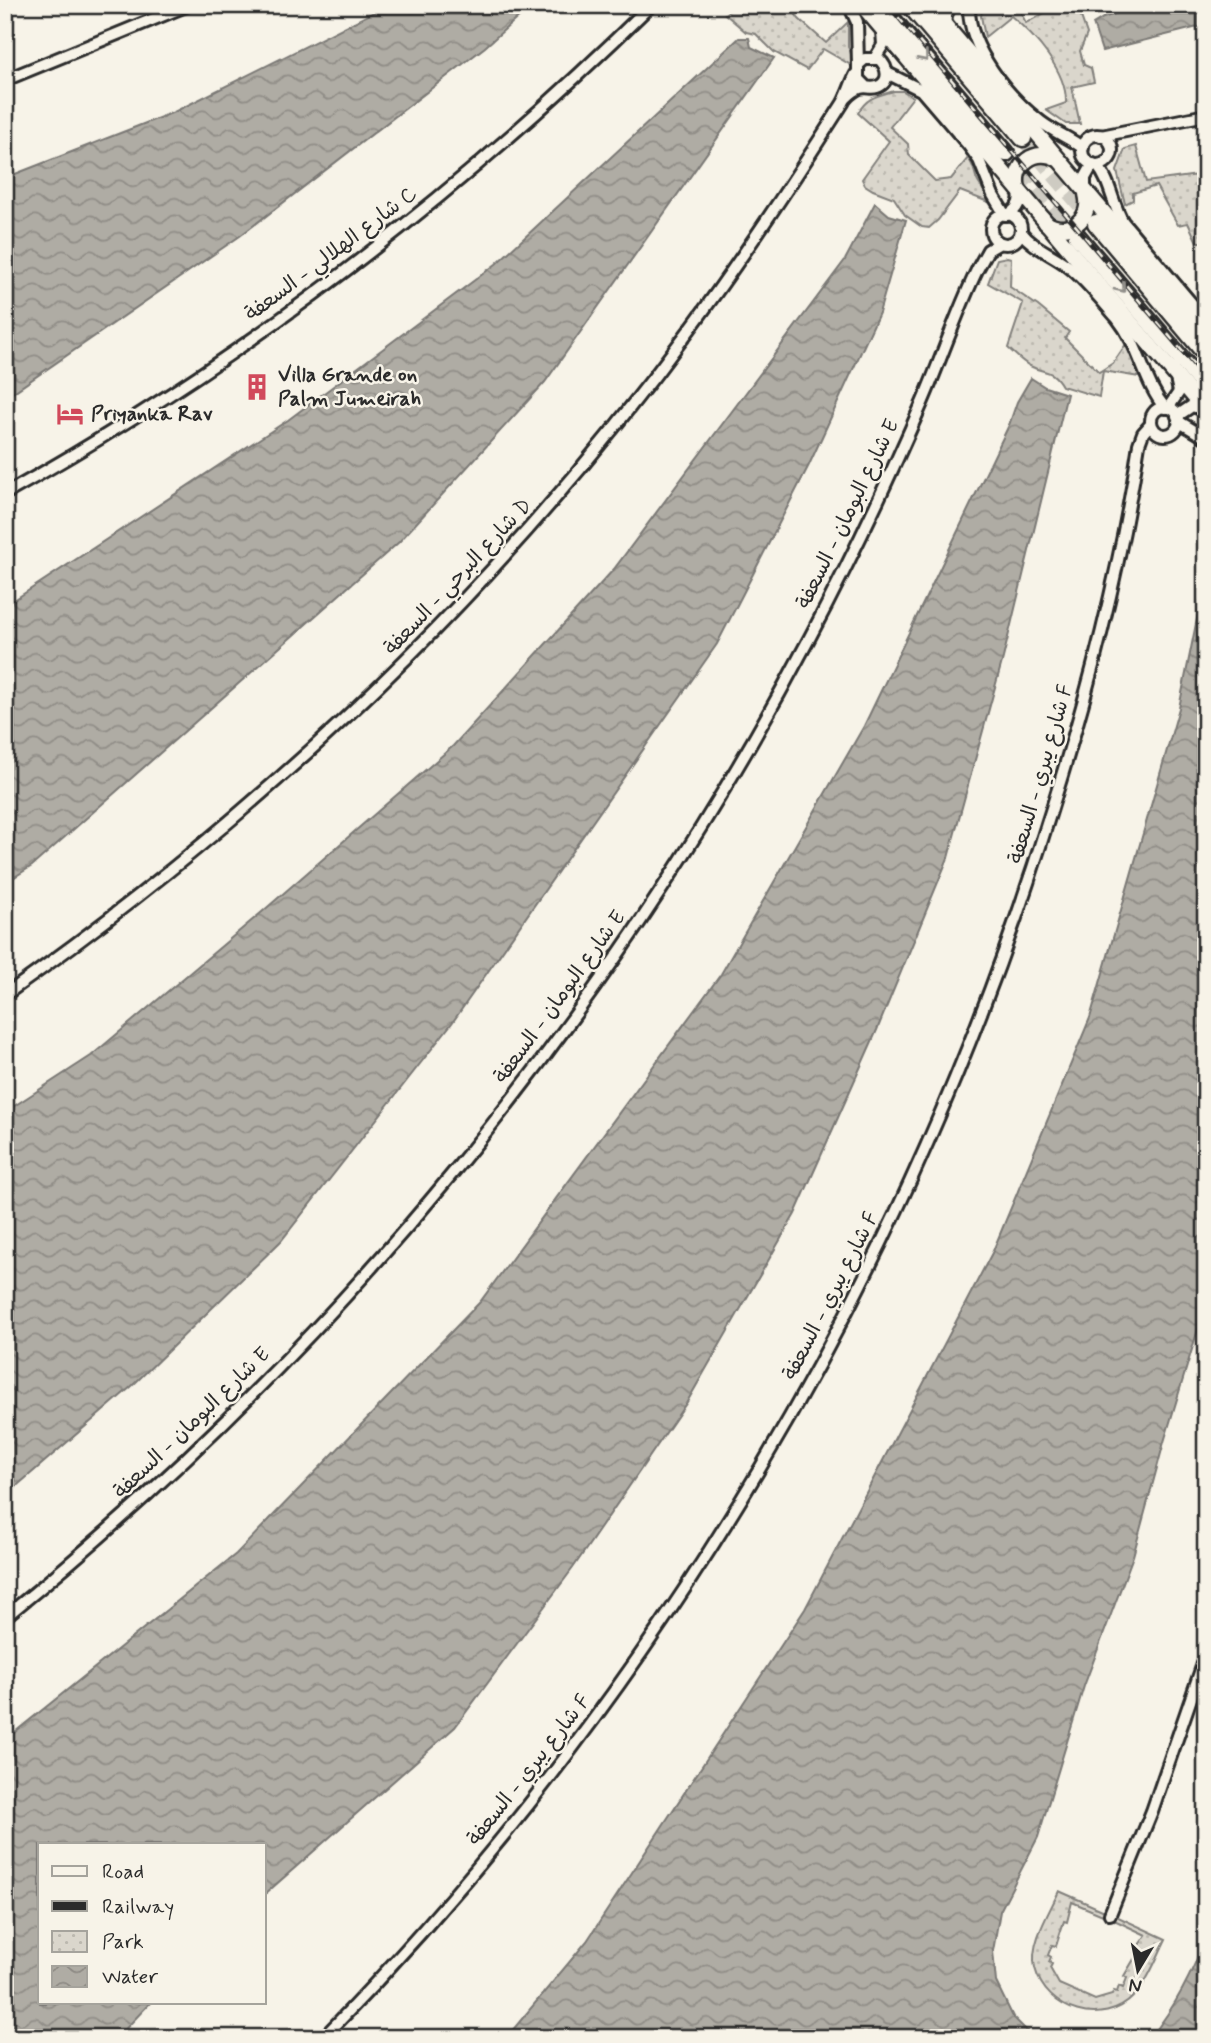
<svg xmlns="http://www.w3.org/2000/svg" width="1211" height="2043" font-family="Mynerve,'Playpen Sans Arabic',sans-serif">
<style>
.park{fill:url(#park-dots);stroke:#82807c;stroke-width:2}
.water{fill:url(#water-waves);stroke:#7a7874;stroke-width:2}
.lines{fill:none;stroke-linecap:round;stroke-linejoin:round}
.secondary-tunnel{stroke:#cecbc2;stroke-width:16;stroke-dasharray:16 8;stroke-linecap:butt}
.minor-casing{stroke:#2b2b2b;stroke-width:16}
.tertiary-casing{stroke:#2b2b2b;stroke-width:19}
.secondary-casing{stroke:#2b2b2b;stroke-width:21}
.minor{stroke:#f7f3e8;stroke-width:10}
.tertiary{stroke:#f7f3e8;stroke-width:14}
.secondary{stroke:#f7f3e8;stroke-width:16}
.rail-casing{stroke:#2b2b2b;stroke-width:5}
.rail{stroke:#f7f3e8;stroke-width:2.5;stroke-dasharray:8;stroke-linecap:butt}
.oneway{stroke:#918f8a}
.labels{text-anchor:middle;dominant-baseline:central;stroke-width:5;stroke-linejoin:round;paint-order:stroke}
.street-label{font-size:21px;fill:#2b2b2b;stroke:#f7f3e8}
.poi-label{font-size:21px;font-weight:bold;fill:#2b2b2b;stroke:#f7f3e8;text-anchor:start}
</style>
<defs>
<pattern id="park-dots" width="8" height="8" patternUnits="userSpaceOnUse" patternTransform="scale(1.75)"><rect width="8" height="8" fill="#dad6cc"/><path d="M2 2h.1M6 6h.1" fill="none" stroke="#bbb8af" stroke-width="1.8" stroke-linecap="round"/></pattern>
<pattern id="water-waves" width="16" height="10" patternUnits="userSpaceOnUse" patternTransform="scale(1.75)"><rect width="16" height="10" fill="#afaca4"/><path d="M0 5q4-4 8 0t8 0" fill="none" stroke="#8f8c86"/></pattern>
</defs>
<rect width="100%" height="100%" fill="#f7f3e8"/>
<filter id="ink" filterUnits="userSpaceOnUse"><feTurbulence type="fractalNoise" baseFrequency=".0143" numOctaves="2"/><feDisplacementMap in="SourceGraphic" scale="14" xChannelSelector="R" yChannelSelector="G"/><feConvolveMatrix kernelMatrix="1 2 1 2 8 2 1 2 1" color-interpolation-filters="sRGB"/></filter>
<g filter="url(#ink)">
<g class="park">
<path d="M736,5H789L799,19L826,43L848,22V47L854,58L851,65L823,49L807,70L774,52L756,34L746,32L725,14Z"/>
<path d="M983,5H1017L1026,23L1059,5L1078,8L1087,34L1080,51L1084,65L1091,68L1094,82L1072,87L1080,124H1066L1046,110L1066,103C1067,71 1035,36 1011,16L985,37L981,16Z"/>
<path d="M894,91H903L913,97L890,127L908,144L909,155L935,181L951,179L968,158C974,165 974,172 977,180C981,189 987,192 988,202L960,191L938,220L929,228L922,227L905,215L894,198L873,190L865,185L862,179L889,141L858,113C867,97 877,96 894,91Z"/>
<path d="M1136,146L1146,182L1206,174V251L1201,242H1197L1188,223L1178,225L1156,186L1133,193V200L1125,204L1117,171L1125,149Z"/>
<path d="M1007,257L1011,258L1010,287L1038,306L1069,332L1065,338L1099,372L1113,363L1126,344L1139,377L1103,371L1099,397L1062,386C1052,368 1045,374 1030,366C1022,362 1015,354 1008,348L1023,303L988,283L997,259Z"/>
<path d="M1059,1891L1107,1912L1105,1916L1072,1902L1067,1922L1064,1921L1056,1946L1052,1945L1048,1955L1051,1957L1049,1962L1052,1964L1050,1968L1059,1984L1095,2000L1112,1995L1114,1991L1117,1992L1119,1986L1123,1988L1127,1978L1124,1976L1137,1954L1134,1952L1146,1935L1112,1919L1114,1915L1166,1939C1157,1957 1148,1982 1134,1996C1103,2029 1046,2011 1035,1968C1029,1944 1049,1913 1059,1891Z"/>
</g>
<g class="water">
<path d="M388,5H532L485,47L240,236L5,398V178L174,112Z"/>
<path d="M1141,5H1206V25L1102,51L1093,24L1103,18Z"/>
<path d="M739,38H749L751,47L774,58L545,382L399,542L32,866L5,883V606L288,420L496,264Z"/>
<path d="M875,203L889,215L906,220L879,313L809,465L717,644L452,1023L281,1241L132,1386L5,1496V1112L91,1056L262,912L453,746L614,569L845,260Z"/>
<path d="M1031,378L1045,387L1067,394L1003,658L948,858L877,1030L795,1214L687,1402L573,1568L455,1727L264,1895V1845H40V2003H150L117,2038H5V1740L236,1554L480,1302L721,974L864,726L1009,425L1017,402Z"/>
<path d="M1205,579L1206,1275L1199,1326L1164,1442L1133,1556L1084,1686L1038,1837L1000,1911L993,1951L996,1982L1013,2017L1034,2038H506L587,1941L805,1609L993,1251L1090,1018L1179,708Z"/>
<path d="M1206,1935V2038H1150C1175,2007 1193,1973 1206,1935Z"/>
</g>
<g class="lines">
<g class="secondary-tunnel">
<path d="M1023,138L1094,221"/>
<path d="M1006,153L1077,236"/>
</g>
<defs>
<g id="minor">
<path d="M849,5L857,22L858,65"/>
<path d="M969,5C967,47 1009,98 1041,122C1054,132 1070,138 1083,148"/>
<path d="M945,27L946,15L951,5"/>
<path d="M875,58L883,45L882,31"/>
<path d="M887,73L921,90L969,146L979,160L993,195L1005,215"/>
<path d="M5,80L188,5"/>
<path d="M846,98C850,94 854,90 860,88C866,86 871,89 877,87C891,82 888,67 879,59H865L858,65V79L865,86"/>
<circle cx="1097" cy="150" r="15"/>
<path d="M1101,136L1206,115"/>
<path d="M1097,165C1111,182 1112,204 1123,222L1192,304L1206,315"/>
<path d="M1085,191V178L1093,164"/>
<circle cx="1006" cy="229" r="15"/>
<path d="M1007,215C1018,210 1022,200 1018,189"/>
<path d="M1021,232C1033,248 1053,254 1069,267C1087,281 1102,301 1117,318C1141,348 1143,381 1165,408"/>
<circle cx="1165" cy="421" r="14"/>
<path d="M1168,408L1179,392L1176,378"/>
<path d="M1177,416L1192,406L1205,410"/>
<path d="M1178,421L1206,438"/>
<path d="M5,494C241,362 459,195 651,5"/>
<path d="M5,995C270,808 498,590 690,329C744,256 794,180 843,103C848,94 851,83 856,74"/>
<path d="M5,1617C335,1350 612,1013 810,637C851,560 888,481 923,401C942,357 957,311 978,268L988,250L1000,243"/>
<path d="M1110,1914L1152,1811L1206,1655"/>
<path d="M323,2038C660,1693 911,1269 1052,808C1089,690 1121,567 1139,444L1143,433L1151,424"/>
</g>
<g id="tertiary">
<path d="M862,5L1206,411"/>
<path d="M928,5L1206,333"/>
<path d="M1018,189C1012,164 1035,147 1058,159"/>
<path d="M1046,223C1069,237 1093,219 1086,194"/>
</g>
<g id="secondary">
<path d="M880,5L1006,153"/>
<path d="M910,5L1023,138"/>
<path d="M1096,223L1206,354"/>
<path d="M1077,236L1206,388"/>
</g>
</defs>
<use href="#minor" class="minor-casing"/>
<use href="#tertiary" class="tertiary-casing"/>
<use href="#secondary" class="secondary-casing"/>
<use href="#minor" class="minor"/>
<use href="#tertiary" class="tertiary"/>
<use href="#secondary" class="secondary"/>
<defs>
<path id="rail" d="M888,5L1206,379"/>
</defs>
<use href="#rail" class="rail-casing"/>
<use href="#rail" class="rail"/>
</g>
<defs><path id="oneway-chevron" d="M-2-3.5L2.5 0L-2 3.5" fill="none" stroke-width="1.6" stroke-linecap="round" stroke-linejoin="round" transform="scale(1.75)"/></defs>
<g class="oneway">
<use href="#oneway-chevron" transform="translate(924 57) rotate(49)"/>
<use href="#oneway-chevron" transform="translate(1121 288) rotate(50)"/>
</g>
</g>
<defs>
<symbol id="building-bare" viewBox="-9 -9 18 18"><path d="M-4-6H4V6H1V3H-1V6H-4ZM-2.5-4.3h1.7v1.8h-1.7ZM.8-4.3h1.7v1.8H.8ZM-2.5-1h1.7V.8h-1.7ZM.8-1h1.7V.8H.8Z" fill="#d1495b" stroke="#f7f3e8" stroke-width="2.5" paint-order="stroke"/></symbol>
<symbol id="hotel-bare" viewBox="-9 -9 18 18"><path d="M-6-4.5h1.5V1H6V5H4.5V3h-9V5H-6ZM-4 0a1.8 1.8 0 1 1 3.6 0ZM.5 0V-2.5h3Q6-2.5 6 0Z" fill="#d1495b" stroke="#f7f3e8" stroke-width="2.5" paint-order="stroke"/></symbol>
</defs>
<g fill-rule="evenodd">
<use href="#building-bare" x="238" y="368" width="38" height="38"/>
<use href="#hotel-bare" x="51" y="395" width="38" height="38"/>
</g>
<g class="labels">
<g class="street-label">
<text transform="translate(331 254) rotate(-37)">شارع الهلالي - السعفة C</text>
<text transform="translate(848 514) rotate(-64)">شارع البومان - السعفة E</text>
<text transform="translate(458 577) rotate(-47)">شارع البرحي - السعفة D</text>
<text transform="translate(1041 774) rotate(-74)">شارع يبري - السعفة F</text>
<text transform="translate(560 997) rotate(-54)">شارع البومان - السعفة E</text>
<text transform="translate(831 1296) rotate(-63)">شارع يبري - السعفة F</text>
<text transform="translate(192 1423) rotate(-44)">شارع البومان - السعفة E</text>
<text transform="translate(529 1770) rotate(-52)">شارع يبري - السعفة F</text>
</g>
<g class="poi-label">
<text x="278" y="375">Villa Grande on<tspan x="278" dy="24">Palm Jumeirah</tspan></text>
<text x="91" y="414">Priyanka Rav</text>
</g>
</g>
<rect width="1211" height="2043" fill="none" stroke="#f7f3e8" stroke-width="28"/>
<rect x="14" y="14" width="1183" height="2015" fill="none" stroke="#2b2b2b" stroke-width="2.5" filter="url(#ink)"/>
<rect x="38" y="1843" width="228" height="161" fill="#f7f3e8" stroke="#a5a39c" stroke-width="2"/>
<rect x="52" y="1866" width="35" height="10" fill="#f7f3e8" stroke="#a5a39c" stroke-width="2"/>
<text x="102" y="1878" font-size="21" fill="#2b2b2b">Road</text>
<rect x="52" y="1901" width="35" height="10" fill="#2b2b2b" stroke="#a5a39c" stroke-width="2"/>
<text x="102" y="1913" font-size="21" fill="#2b2b2b">Railway</text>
<rect x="52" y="1931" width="35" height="21" fill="url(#park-dots)" stroke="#a5a39c" stroke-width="2"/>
<text x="102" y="1948" font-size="21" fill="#2b2b2b">Park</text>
<rect x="52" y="1966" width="35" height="21" fill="url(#water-waves)" stroke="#a5a39c" stroke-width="2"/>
<text x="102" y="1983" font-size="21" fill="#2b2b2b">Water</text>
<g transform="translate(1138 1970) rotate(190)" stroke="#f7f3e8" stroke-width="5" paint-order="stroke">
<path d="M0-5L12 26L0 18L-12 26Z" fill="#2b2b2b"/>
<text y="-10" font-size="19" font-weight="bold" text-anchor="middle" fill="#2b2b2b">N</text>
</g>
</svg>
